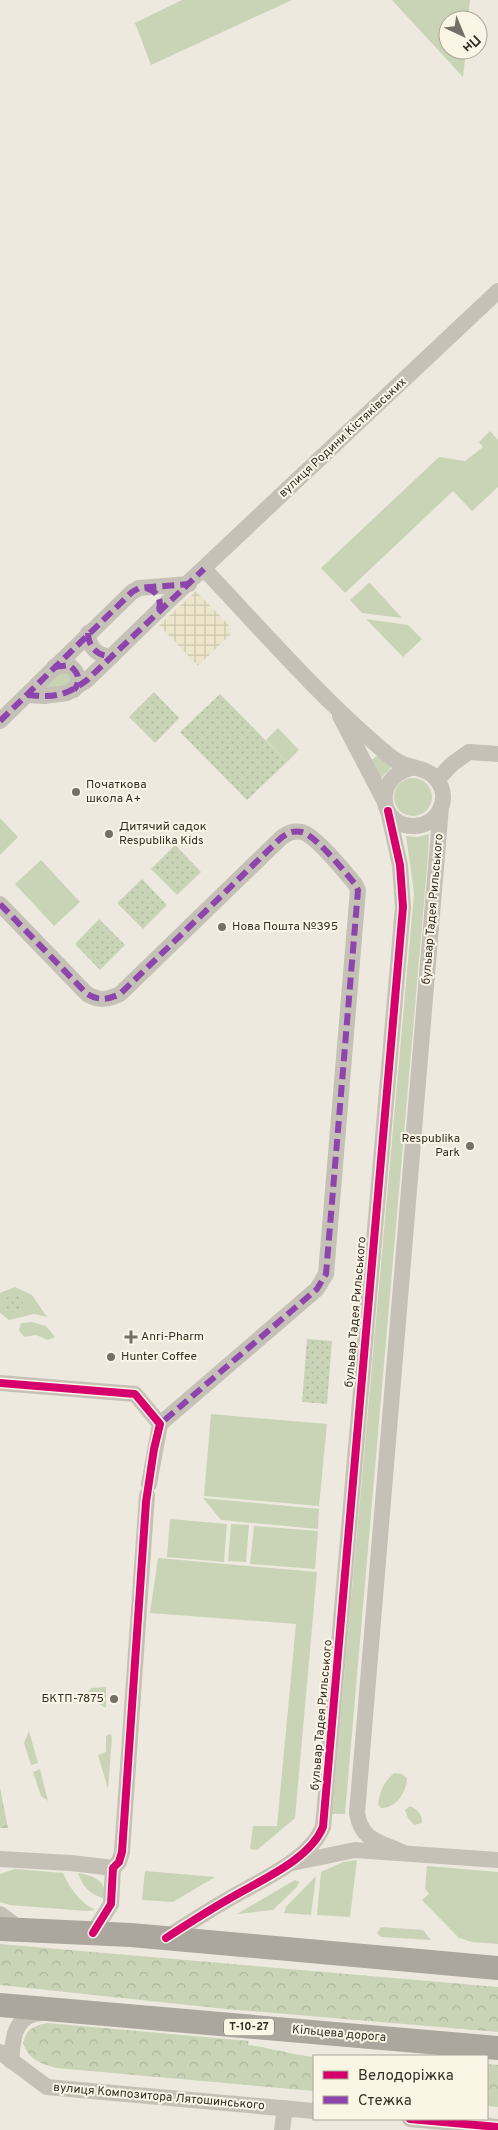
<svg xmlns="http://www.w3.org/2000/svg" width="498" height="2130" font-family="Overpass,sans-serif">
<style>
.grass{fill:#c9d4b7}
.forest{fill:url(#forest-crowns)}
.park{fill:url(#park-dots)}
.plaza{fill:url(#plaza-grid)}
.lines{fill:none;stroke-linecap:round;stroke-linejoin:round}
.minor{stroke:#c6c1b7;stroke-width:16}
.highway{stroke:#aca79e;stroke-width:24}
.quiet{stroke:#8e44ad;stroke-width:6;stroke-dasharray:12 6;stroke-linecap:butt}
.cycleway-casing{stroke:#faf5e5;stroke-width:11}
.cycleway{stroke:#d6006c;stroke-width:8}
.poi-dot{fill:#766f66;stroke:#faf5e5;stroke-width:2}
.labels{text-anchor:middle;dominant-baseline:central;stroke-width:4;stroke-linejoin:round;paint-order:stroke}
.shield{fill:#faf5e5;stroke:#716a5f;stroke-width:1}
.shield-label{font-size:11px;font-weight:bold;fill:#362e26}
.street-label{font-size:12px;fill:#362e26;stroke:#faf5e5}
.poi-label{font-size:12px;fill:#362e26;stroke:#faf5e5;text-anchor:start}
</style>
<defs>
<pattern id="forest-crowns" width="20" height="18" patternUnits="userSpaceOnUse" patternTransform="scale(1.25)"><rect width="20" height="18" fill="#c9d4b7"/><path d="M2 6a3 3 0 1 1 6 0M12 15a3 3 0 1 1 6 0" fill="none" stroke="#adb69d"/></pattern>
<pattern id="park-dots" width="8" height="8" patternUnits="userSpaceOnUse" patternTransform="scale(1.25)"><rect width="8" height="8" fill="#c9d4b7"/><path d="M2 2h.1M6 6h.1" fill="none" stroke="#adb69d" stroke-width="1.8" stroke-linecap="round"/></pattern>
<pattern id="plaza-grid" width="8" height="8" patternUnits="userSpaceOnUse" patternTransform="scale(1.25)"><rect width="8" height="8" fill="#ece5cc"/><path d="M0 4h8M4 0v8" fill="none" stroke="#cbc5af"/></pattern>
</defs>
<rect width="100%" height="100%" fill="#ede9de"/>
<g class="grass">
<path d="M182,0H292L151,65L135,23Z"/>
<path d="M392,0H470L468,20H448V50H466L463,77Z"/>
<path d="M490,431L498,440V487L472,511L453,491L345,593L321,568L439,457L465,461L483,447L479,442Z"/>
<path d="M370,582V583L402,618L362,613L350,600Z"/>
<path d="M366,619L408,625L422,639L403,657Z"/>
<path d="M62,670L73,672L70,688L39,691Z"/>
<path d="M278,728L299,750L287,762L266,740Z"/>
<path d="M378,755L392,767L379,780L369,762Z"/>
<circle cx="413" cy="797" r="19"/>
<path d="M0,818L18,837L0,855Z"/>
<path d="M429,834L428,857L345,1814H332L414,893L406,836L417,837Z"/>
<path d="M41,860L80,902L54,926L15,884Z"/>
<path d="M15,1287L32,1295L47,1317L34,1314L9,1320L0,1313V1293Z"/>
<path d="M32,1322L46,1326L55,1337L48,1340L36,1335L24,1337L19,1330L21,1323Z"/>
<path d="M211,1414L327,1424L319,1506L204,1496Z"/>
<path d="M203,1498L319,1509L318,1529L221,1520Z"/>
<path d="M170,1519L227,1524L224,1562L167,1557Z"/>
<path d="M231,1524L249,1525L246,1562L228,1561Z"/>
<path d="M254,1526L318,1531L315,1569L250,1564Z"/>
<path d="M158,1558L317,1572L295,1818L257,1850L250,1849L253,1826H277L296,1624L150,1613Z"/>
<path d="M106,1687V1708L90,1699L88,1692L91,1688Z"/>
<path d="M29,1731L38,1763L31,1765L24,1743Z"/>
<path d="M111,1734L112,1738L108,1789L98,1755L106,1752V1736Z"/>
<path d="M40,1769L48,1801L41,1796L33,1772Z"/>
<path d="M394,1773L402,1774L407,1778C407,1791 396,1809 381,1808L378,1804C380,1791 384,1782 394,1773Z"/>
<path d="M410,1806C417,1809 423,1815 422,1823L414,1825L408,1818L405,1810Z"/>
<path d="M357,1860L350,1917L317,1915L321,1872L343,1862Z"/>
<path d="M427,1866L498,1872V1944L472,1942L459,1938L422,1900L429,1894L425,1889Z"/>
<path d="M15,1869L63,1873C70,1889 79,1901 95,1910L87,1911L10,1905L0,1902V1874Z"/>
<path d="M145,1871L215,1877L173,1902L142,1900Z"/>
<path d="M78,1873C95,1876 106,1880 105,1899C90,1894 83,1888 78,1873Z"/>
<path d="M316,1876L311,1915L284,1913L286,1907Z"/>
<path d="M295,1880L299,1882L297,1887L273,1910L237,1914Z"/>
<path d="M381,1927L423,1930L431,1940L381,1937L377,1933Z"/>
</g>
<g class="forest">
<path d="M0,1788L8,1828H0Z"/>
<path d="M0,1944L498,1987V2032L226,2009L0,1985Z"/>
<path d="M48,2023L249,2041L248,2045C271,2048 292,2055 314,2057V2091L56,2068C40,2063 29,2060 23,2043C26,2029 35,2025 48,2023Z"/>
<path d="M487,2064L498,2065V2107L487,2106Z"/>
</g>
<g class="park">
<path d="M154,692L179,718L155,743L129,717Z"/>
<path d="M220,694L287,762L247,800L180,732Z"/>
<path d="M175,845L201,872L177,895L151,869Z"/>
<path d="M142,879L167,905L143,929L117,903Z"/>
<path d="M99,919L125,945L100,970L75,944Z"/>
<circle cx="14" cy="1303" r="9"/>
<path d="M307,1339L332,1341L327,1404L302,1402Z"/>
</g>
<path class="plaza" d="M196,591L228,624L231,634L198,666L159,625Z"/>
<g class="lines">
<g class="minor">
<path d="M204,569C261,629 316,693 379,747C385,752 391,758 397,761C410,769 428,767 437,780C452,799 437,826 414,826C379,827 372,777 412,768"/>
<path d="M88,633C88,647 98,657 112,656"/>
<path d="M54,667L69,665C78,672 82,680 74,690"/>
<path d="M27,695L44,696L67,693L87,680L159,610L498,291"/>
<path d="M340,716L385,802"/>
<path d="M0,721L132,592L139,588L189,584"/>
<path d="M437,780L452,764L469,752L498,754"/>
<path d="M0,904L87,994C99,1001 107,1000 120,994L281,838C288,833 293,830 302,832C315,835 345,872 355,884L358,890L326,1274L317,1289L160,1424"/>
<path d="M0,1383L135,1394L160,1424L149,1484"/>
<path d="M402,1852C379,1842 361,1840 357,1813L441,807"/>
<path d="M0,1859L71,1863L113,1868"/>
<path d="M292,1863L355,1850L498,1860"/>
<path d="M0,1914L20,1929"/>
<path d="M93,1933L111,1904L113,1868L119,1862L122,1852L147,1495"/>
<path d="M166,1938C186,1925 206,1912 227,1900C258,1881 309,1861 323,1827L403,907L400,865L388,811"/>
<path d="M0,2052L47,2087L314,2111"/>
<path d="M11,2061C13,2045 12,2027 27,2017C32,2014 40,2013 46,2012"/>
<path d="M410,2119L498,2127"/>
<path d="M282,2130L285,2108"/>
</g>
<g class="highway">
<path d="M0,1929L131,1935L498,1968"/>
<path d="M0,2005L498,2048"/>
</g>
<g class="quiet">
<path d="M146,588C157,591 162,599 159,610"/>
<path d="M88,633C88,647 98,657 112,656"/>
<path d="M54,667L69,665C78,672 82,680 74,690"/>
<path d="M27,695C55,697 64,697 87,680L204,569"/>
<path d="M0,721L132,592L139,588L189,584"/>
<path d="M0,904L87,994C99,1001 107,1000 120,994L281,838C288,833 293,830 302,832C315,835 345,872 355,884L358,890L326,1274L317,1289L160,1424"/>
</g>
<defs>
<g id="cycleway">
<path d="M0,1383L135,1394L160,1424L154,1449L146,1502L122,1852L119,1862L113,1868L111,1904L93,1933"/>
<path d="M166,1938C186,1925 206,1912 227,1900C258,1881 309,1861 323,1827L403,907L400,865L388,811"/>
<path d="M410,2119L498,2127"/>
</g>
</defs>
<use href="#cycleway" class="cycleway-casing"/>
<use href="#cycleway" class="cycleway"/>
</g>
<g class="poi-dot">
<circle cx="76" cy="792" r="5"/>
<circle cx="109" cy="834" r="5"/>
<circle cx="222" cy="927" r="5"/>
<circle cx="470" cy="1146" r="5"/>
<path d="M128.5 1329.5h5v5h5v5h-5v5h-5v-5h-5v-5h5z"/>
<circle cx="111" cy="1357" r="5"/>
<circle cx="114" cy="1699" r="5"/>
</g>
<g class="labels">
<rect class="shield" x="224" y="2018.5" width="50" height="17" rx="4"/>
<g class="shield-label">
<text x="249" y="2027">Т-10-27</text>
</g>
<g class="street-label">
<text transform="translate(343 438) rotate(-43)">вулиця Родини Кістяківських</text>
<text transform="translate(433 909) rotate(-85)">бульвар Тадея Рильського</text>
<text transform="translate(356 1312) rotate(-85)">бульвар Тадея Рильського</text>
<text transform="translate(322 1715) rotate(-85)">бульвар Тадея Рильського</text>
<text transform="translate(339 2034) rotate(5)">Кільцева дорога</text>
<text transform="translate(159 2097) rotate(5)">вулиця Композитора Лятошинського</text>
</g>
<g class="poi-label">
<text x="86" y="785">Початкова<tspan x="86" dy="14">школа А+</tspan></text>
<text x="119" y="827">Дитячий садок<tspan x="119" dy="14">Respublika Kids</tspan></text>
<text x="232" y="927">Нова Пошта №395</text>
<text x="460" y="1139" text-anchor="end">Respublika<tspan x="460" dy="14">Park</tspan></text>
<text x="141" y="1337">Anri-Pharm</text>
<text x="121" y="1357">Hunter Coffee</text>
<text x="104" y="1699" text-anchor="end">БКТП-7875</text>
</g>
</g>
<rect x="313" y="2055" width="175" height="65" fill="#faf5e5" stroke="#aca599"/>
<rect x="323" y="2071" width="25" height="8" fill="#d6006c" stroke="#aca599"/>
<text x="358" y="2080" font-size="15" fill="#362e26">Велодоріжка</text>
<rect x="323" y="2096" width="25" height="8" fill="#8e44ad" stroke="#aca599"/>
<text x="358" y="2105" font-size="15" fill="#362e26">Стежка</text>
<g transform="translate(463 35) rotate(136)"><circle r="24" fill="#faf5e5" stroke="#aca599"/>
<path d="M0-4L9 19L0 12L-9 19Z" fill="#766f66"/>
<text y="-8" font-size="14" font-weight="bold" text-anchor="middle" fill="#362e26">Пн</text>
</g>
</svg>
